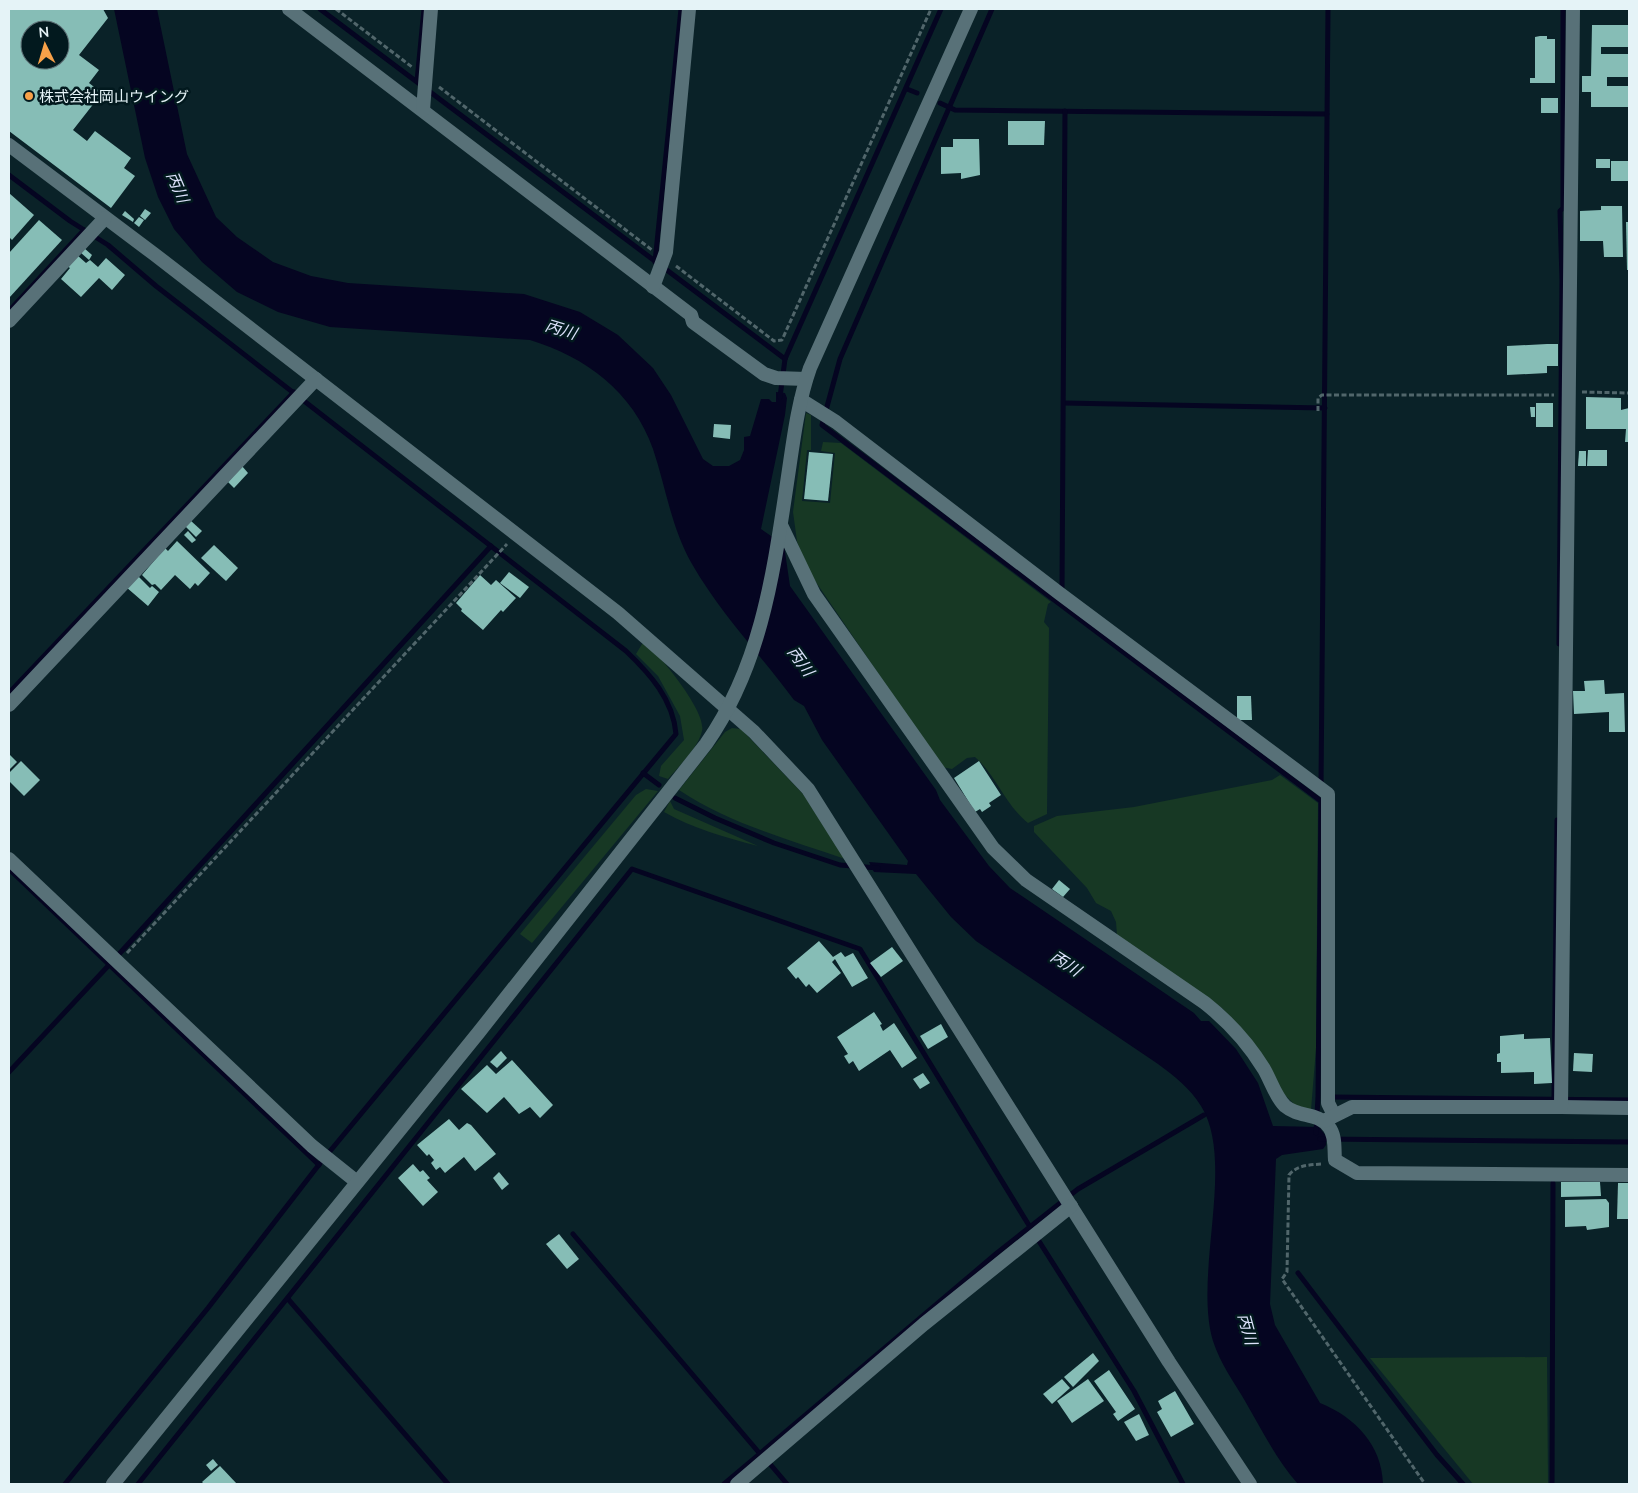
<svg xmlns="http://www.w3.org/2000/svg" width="1638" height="1493" font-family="Mulish,'Noto Sans JP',sans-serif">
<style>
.green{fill:#173824}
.water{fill:#050521}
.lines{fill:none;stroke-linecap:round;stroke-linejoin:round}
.stream{stroke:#050521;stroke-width:5}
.building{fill:#86bdb6;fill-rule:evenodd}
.path{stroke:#51666b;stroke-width:3;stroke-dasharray:5 2.5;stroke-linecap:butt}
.minor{stroke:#587178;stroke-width:14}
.poi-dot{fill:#f7a149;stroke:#02191e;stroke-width:2}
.labels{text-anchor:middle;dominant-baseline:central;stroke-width:5;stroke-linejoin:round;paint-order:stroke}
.poi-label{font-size:15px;fill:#e5f3f7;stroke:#02191e;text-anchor:start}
.water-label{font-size:16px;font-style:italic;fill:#dde3fc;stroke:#02191e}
</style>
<rect width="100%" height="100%" fill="#0a2228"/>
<g class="green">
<path d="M806,413L811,415V450H807L802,501L830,503L835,453L821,451L823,442L841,443L1051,602L1048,604L1044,622L1049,628L1047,814L1028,823C1005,805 997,776 975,757L967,758L952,769L942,767L805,566L797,541L793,512Z"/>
<path d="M642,644H647C661,657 707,712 702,731C698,748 679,766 668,779L659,776L661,766L684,740L680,716L658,676L636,654Z"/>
<path d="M732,728L741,729L803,794L845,859C790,840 728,823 679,790L725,732Z"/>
<path d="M1280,775L1318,803L1316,1048L1311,1110L1295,1105L1283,1093L1256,1046L1222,1008L1117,935L1116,922L1111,911L1096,903L1087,888L1034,832V826L1057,816L1134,807L1272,780Z"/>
<path d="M646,789L658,791L532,943L520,934L636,795Z"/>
<path d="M670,801L674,809L758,846C724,837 694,829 664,812Z"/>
<path d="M1547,1357L1548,1484H1473L1370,1358Z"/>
</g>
<path class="water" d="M114,9H157L187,154L216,217L237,237L273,262L311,276L348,283L524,294L580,312L618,335L653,368L671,395L703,459L713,466H729L740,460L744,450V437L750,436L761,399H769L772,402H776V392L785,393L787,398L785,415L761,529L784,545L790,586L936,790L940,800L989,866L1010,888L1194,1013L1201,1021H1209L1236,1049L1258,1083L1273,1126L1319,1127L1326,1136V1145L1323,1149L1282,1155L1276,1159L1270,1304L1275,1325L1320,1403C1355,1417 1382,1445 1383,1484H1298C1276,1459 1262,1430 1245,1401C1234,1382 1220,1363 1213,1341C1193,1274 1236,1162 1201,1106C1190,1088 1174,1076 1158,1064L976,941L951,917L916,874L874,872L869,862L907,865L908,861L822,740L804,706L794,700C760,654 720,613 692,564C671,527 666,488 653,449C633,392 586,357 530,340L330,327L278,312L237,292L202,262L174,229L158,197L145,158Z"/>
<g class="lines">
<g class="stream">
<path d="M320,9L785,359"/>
<path d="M992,9L840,359L822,425L1321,801L1318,1097L1316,1133"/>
<path d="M417,81L424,9"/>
<path d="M907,89L917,93"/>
<path d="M940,103L955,110L1327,114"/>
<path d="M9,175L70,221L108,245L156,286L626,651C650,674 673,699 676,734L321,1162L208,1308L65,1484"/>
<path d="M655,262L681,9"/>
<path d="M9,311L84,230"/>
<path d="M780,397L785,359L941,9"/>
<path d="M1064,403L1325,408"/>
<path d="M1062,588L1065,111"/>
<path d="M1559,644L1562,280L1560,211L1563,208V9"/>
<path d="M9,693L294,392"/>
<path d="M643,773L659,785"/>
<path d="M1321,786L1328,9"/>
<path d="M675,798L715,818L774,843L840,865L878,868"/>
<path d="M9,869L319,1165"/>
<path d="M120,953L491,546"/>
<path d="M9,1072L109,965"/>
<path d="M1330,1097L1629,1100"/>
<path d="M1554,1098L1557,820"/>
<path d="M1320,1139L1629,1142"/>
<path d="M573,1234L761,1455"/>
<path d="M1298,1273L1437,1455L1463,1484"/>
<path d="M288,1299L448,1484"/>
<path d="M770,1464L787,1484"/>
<path d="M138,1484L632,869L860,949L1030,1227L1134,1391L1183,1484"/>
<path d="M724,1484L997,1253L1078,1189L1204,1115"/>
<path d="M1552,1484L1553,1183"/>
</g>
</g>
<g class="building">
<path d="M9,9H103L108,18L79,55L99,70L89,83L102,93L73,130L87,141L95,131L131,158L124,168L135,176L111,208L9,131ZM30,30H60V60H30Z"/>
<path d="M1592,25H1629V47H1601V54H1629V77H1607V86H1629V107H1591V92H1582V76H1591Z"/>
<path d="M1540,36H1547V39H1555V83H1530V78H1535V37Z"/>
<rect x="1541" y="98" width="17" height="15"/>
<path d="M1008,121H1045L1044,145H1008Z"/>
<path d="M953,139H979L980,175L961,179V173L941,174V147H953Z"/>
<rect x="1596" y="159" width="14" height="9"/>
<rect x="1611" y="161" width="18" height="20"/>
<path d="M9,193L34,215L12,240L9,237Z"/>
<path d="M1601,206H1622L1623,257H1604L1603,241H1580V211L1601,210Z"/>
<path d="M145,209L151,213L145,220L140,216Z"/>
<path d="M125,211L134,219L133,222L122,215Z"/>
<path d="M139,217L144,220L139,227L134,223Z"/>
<path d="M39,220L62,240L9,298V253Z"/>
<path d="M1626,222H1629V270H1627Z"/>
<path d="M84,248L92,255L89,260L80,252Z"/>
<path d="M77,255L86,263L90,260L98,267L106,258L125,275L112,290L99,278L81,297L61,279L70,268L67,266Z"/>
<path d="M1547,344H1558V366H1547V359V373L1507,375V346Z"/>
<path d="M1586,397L1621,398V410L1629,408V442H1625L1626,429H1586Z"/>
<rect x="1536" y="403" width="17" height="24"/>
<path d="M1530,407H1535V417H1531Z"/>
<path d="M714,424L731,425L730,439L713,437Z"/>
<path d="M1588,450H1607V466H1587Z"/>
<path d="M1579,451H1586V466H1578Z"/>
<path d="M809,452L833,454L828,501L804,499Z"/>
<path d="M242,466L248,473L234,488L228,482Z"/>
<path d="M190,520L202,531L196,537L185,526Z"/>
<path d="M188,531L196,540L192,543L184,535Z"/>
<path d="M177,541L210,573L198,586L195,583L190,589L175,575L161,590L155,584L152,585L142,575L165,548L168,551Z"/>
<path d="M214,545L238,568L226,581L201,558Z"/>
<path d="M509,572L529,587L520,598L500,583Z"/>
<path d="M480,575L491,585L496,580L516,598L503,612L501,610L483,630L461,611L462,609L456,603Z"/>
<path d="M138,576L150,588L152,586L159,592L148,606L126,587Z"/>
<path d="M1604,680L1605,694L1624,693L1625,732H1609V712L1574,714L1573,691H1585L1584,681Z"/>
<path d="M1237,696H1251L1252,720H1237Z"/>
<path d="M9,754L17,762L9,770Z"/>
<path d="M21,761L40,780L24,796L9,781V773Z"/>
<path d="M979,761L1001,795L989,803L991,806L982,812L980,809L975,812L954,778Z"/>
<path d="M1059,880L1070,889L1063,897L1052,889Z"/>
<path d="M819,941L833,957L841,952L845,957L853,953L868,978L852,987L835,959L832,962L841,973L817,993L809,984L806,987L798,977L796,979L787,968Z"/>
<path d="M892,947L903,961L881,977L870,963Z"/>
<path d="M874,1012L882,1024L880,1025L883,1031L894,1023L917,1058L902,1068L890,1050L859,1071L853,1061L849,1064L844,1056L848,1054L837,1037Z"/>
<path d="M941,1024L948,1037L928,1049L920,1036Z"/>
<path d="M1524,1034V1039L1550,1038L1552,1083L1534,1084V1072L1501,1073V1062H1497V1054L1500,1053V1036Z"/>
<path d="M501,1051L507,1058L497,1068L490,1062Z"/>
<path d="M1574,1053L1593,1054L1592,1072L1573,1071Z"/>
<path d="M512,1060L553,1105L540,1118L530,1107L519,1114L504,1097L487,1113L461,1089L487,1065L496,1074Z"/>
<path d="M923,1073L930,1083L920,1089L913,1079Z"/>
<path d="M449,1119L459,1130L467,1123L471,1125L496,1154L475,1171L464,1157L445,1173L440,1167L436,1170L431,1163L434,1160L429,1154L427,1156L417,1145Z"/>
<path d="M413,1164L420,1172L423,1170L430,1178L427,1180L438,1192L423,1206L398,1178Z"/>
<path d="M499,1172L509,1184L502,1190L493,1178Z"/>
<path d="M1561,1182H1600L1601,1196L1561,1197Z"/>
<path d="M1618,1183H1629V1219H1617Z"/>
<path d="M1606,1199L1609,1203V1227L1587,1230L1586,1226L1565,1227V1200Z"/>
<path d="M559,1234L579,1259L567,1269L546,1244Z"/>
<path d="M1093,1353L1099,1361L1073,1387L1064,1377Z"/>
<path d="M1109,1370L1135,1409L1118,1421L1113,1414L1116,1412L1094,1381Z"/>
<path d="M1062,1379L1070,1388L1052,1404L1043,1394Z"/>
<path d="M1088,1379L1104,1401L1072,1423L1057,1401Z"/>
<path d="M1175,1391L1194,1424L1171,1437L1157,1412L1162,1409L1158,1401Z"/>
<path d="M1139,1414L1149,1435L1136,1441L1124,1422Z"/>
<path d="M213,1459L218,1465L211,1471L206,1465Z"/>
<path d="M220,1466L237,1484H204L202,1482Z"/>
</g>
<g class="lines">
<g class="path">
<path d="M336,9L412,67"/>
<path d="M439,87L652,250"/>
<path d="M676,266L774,341L782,340L931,9"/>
<path d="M1582,392L1629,393"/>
<path d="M1318,411V398L1322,395H1554"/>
<path d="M127,953L507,544"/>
<path d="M1321,1164C1309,1165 1297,1165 1289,1175L1287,1272L1282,1279L1425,1484"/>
</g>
<g class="minor">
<path d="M289,9L691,315L693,322L764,374L776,378L806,379"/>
<path d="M423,110L431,9"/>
<path d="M9,145L154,254L618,613L754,732L808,789L1169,1362L1250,1484"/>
<path d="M653,287L666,252L689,9"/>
<path d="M9,321L105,218"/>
<path d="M801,400L836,422L1059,593L1328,794V1103L1334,1115"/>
<path d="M781,525L814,594L993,848L1026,880L1205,1003C1229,1022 1248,1043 1264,1069C1271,1081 1275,1096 1285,1106C1299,1118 1318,1112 1329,1127C1336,1136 1334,1149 1335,1160L1357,1173L1629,1175"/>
<path d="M9,705L316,379"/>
<path d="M9,859L312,1146L357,1182"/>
<path d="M1561,1107L1629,1108"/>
<path d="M1324,1121L1352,1107H1561L1573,9"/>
<path d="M113,1484L479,1032L706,744C761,665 773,576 787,483C793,444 797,405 810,368L971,9"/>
<path d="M737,1484L924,1324L1071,1206"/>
</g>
</g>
<circle class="poi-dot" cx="29" cy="96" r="5"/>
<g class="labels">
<g class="poi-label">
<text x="39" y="96">株式会社岡山ウイング</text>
</g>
<g class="water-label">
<text transform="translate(178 187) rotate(67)">丙川</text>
<text transform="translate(561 329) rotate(17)">丙川</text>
<text transform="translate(801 661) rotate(54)">丙川</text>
<text transform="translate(1066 963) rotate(33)">丙川</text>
<text transform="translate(1248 1329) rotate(75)">丙川</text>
</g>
</g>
<rect width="1638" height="1493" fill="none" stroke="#e5f3f7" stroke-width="20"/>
<g transform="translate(45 45) rotate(355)"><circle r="24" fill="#02191e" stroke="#5d7075"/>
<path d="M0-4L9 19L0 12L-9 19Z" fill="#f7a149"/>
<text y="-8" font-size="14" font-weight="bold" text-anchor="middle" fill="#e5f3f7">N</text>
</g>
</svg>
